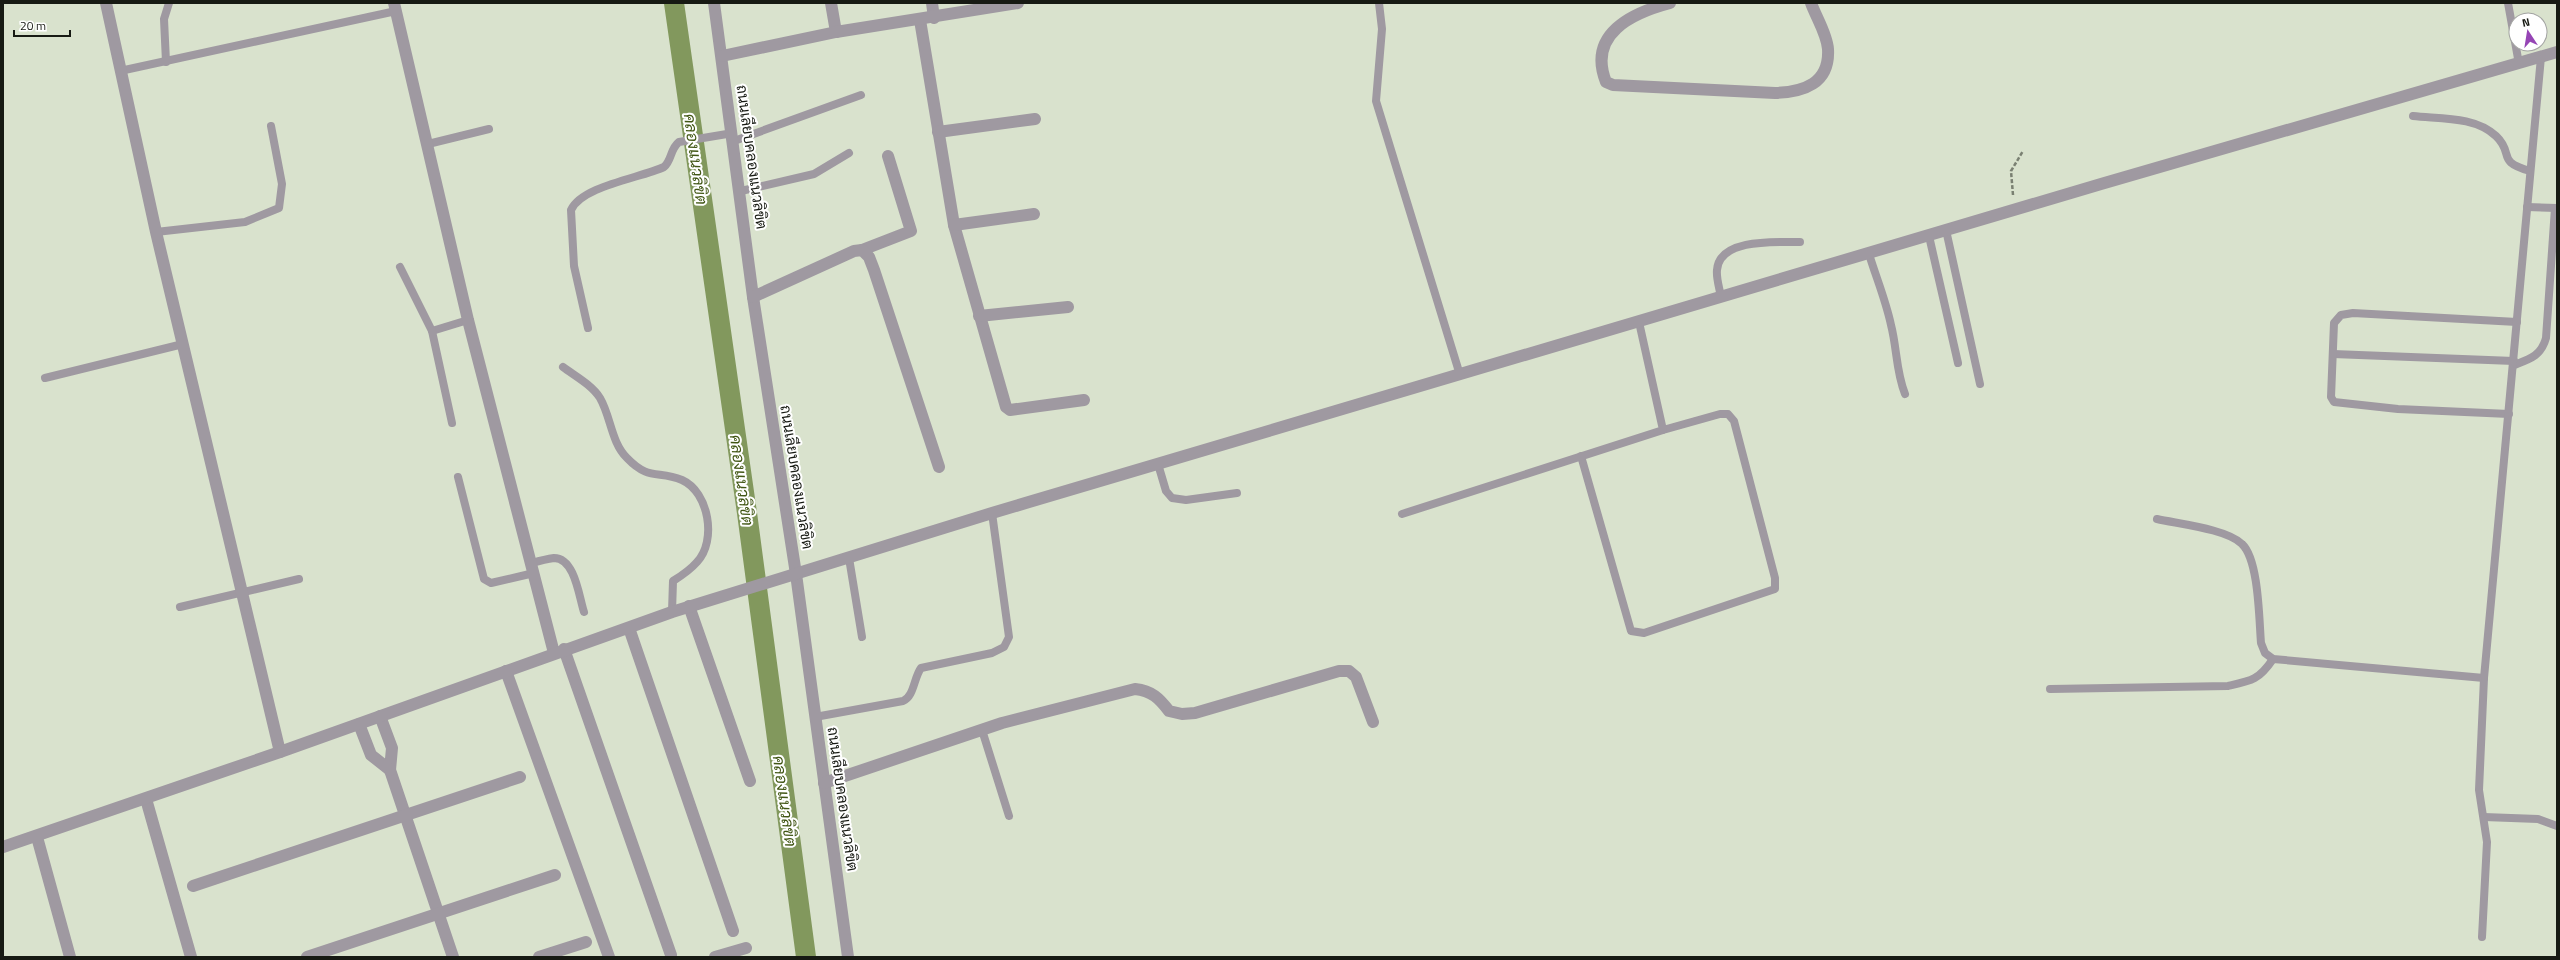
<svg xmlns="http://www.w3.org/2000/svg" width="2560" height="960" font-family="'Titillium Web',Sarabun,sans-serif">
<style>
.lines{fill:none;stroke-linecap:round;stroke-linejoin:round}
.canal{stroke:#82985d;stroke-width:20}
.path{stroke:#7a8072;stroke-width:2.5;stroke-dasharray:4 2;stroke-linecap:butt}
.lane{stroke:#9f99a1;stroke-width:8}
.street{stroke:#9f99a1;stroke-width:12}
.labels{text-anchor:middle;dominant-baseline:central;stroke-width:4;stroke-linejoin:round;paint-order:stroke}
.street-label{font-size:15px;fill:#171a13;stroke:#fff}
.water-label{font-size:16px;font-style:italic;fill:#415614;stroke:#fff}
</style>
<rect width="100%" height="100%" fill="#d9e2cd"/>
<g class="lines">
<path class="canal" d="M674,3L747,513L806,957"/>
<path class="path" d="M2013,195L2011,171L2023,151"/>
<g class="lane">
<path d="M1379,3L1382,29L1376,101L1460,375"/>
<path d="M2508,3L2519,64"/>
<path d="M166,62L164,19L169,3"/>
<path d="M120,71L396,11"/>
<path d="M2413,116C2440,119 2475,116 2496,136C2515,154 2495,161 2530,171"/>
<path d="M734,141L861,95"/>
<path d="M428,144L489,129"/>
<path d="M741,191L814,174L849,153"/>
<path d="M2527,207L2557,208"/>
<path d="M1946,230L1980,384"/>
<path d="M156,232L245,222L279,208L282,184L271,126"/>
<path d="M1929,236L1958,363"/>
<path d="M1869,254C1876,277 1886,301 1891,325C1897,348 1896,372 1905,394"/>
<path d="M400,267L432,331L468,320"/>
<path d="M1721,298C1720,289 1716,279 1717,270C1719,238 1777,242 1800,242"/>
<path d="M588,328L574,266L571,210C582,186 640,178 664,167C672,160 670,149 679,142L733,133"/>
<path d="M432,331L452,423"/>
<path d="M2333,354L2514,361"/>
<path d="M2514,365C2530,359 2541,356 2546,338L2555,208"/>
<path d="M563,367C575,376 592,385 600,398C611,417 611,442 627,458C649,481 658,470 682,480C709,492 717,541 697,562C691,569 681,576 673,581L672,612"/>
<path d="M45,378L183,344"/>
<path d="M2509,414L2398,409L2334,402L2331,397L2334,323L2341,315L2353,313L2517,322"/>
<path d="M1581,456L1631,631L1644,633L1775,589V578L1734,421L1728,414H1720L1663,430"/>
<path d="M1158,464L1166,491L1172,498L1186,500L1237,493"/>
<path d="M458,477L484,579L491,583L534,573"/>
<path d="M1402,514L1663,430L1639,322"/>
<path d="M2157,519C2179,524 2227,529 2242,544C2259,560 2259,620 2261,643L2265,653L2273,659L2484,678"/>
<path d="M849,558L862,637"/>
<path d="M532,563C539,561 547,559 554,558C575,558 579,597 584,612"/>
<path d="M180,607L299,579"/>
<path d="M2050,689L2228,686C2251,681 2259,680 2273,659"/>
<path d="M815,717L903,701C914,697 914,677 921,668L992,653L1004,647L1009,637L992,513"/>
<path d="M982,730L1009,816"/>
<path d="M2484,817L2538,819L2557,826"/>
<path d="M2482,937L2487,842L2479,790L2484,678L2541,57"/>
</g>
<g class="street">
<path d="M106,3L156,232L280,752"/>
<path d="M394,3L468,320L554,653"/>
<path d="M714,3L753,297L796,574L848,957"/>
<path d="M831,3L836,32"/>
<path d="M932,3L934,18"/>
<path d="M1670,3C1632,13 1587,34 1606,82L1613,85L1775,93C1803,92 1830,84 1828,49C1827,34 1816,17 1811,3"/>
<path d="M920,20L954,225L1006,407L1010,410L1084,400"/>
<path d="M722,56L836,32L1018,3"/>
<path d="M938,132L1035,119"/>
<path d="M954,225L1034,214"/>
<path d="M862,250L911,231L888,156"/>
<path d="M753,297L854,251L862,250L869,257L874,270L939,467"/>
<path d="M979,316L1068,307"/>
<path d="M689,606L750,781"/>
<path d="M629,628L733,931"/>
<path d="M564,649L671,955"/>
<path d="M506,671L609,957"/>
<path d="M380,716L392,748L390,770L453,957"/>
<path d="M359,724L371,755L390,770"/>
<path d="M824,783L1002,723L1135,689C1152,691 1159,698 1169,711L1182,714L1195,713L1339,671H1349L1356,677L1373,722"/>
<path d="M146,799L191,957"/>
<path d="M37,837L70,957"/>
<path d="M3,847L280,752L672,612L992,513L2101,184L2557,52"/>
<path d="M193,886L520,777"/>
<path d="M307,957L555,875"/>
<path d="M539,957L586,942"/>
<path d="M715,957L746,948"/>
</g>
</g>
<g class="labels">
<g class="street-label">
<text transform="translate(752 157) rotate(82)">ถนนเลียบคลองแนวลิขิต</text>
<text transform="translate(797 477) rotate(81)">ถนนเลียบคลองแนวลิขิต</text>
<text transform="translate(843 799) rotate(82)">ถนนเลียบคลองแนวลิขิต</text>
</g>
<g class="water-label">
<text transform="translate(696 159) rotate(82)">คลองแนวลิขิต</text>
<text transform="translate(742 480) rotate(82)">คลองแนวลิขิต</text>
<text transform="translate(785 801) rotate(82)">คลองแนวลิขิต</text>
</g>
</g>
<rect width="2560" height="960" fill="none" stroke="#171a13" stroke-width="8"/>
<g transform="translate(2528 32) rotate(348)"><circle r="19" fill="#ffffff" stroke="#a2a3a1"/>
<path d="M0-3L7 15L0 10L-7 15Z" fill="#9645b5"/>
<text y="-6" font-size="11" font-weight="bold" text-anchor="middle" fill="#171a13">N</text>
</g>
<path d="M14 30v6h56v-6" fill="none" stroke="#171a13" stroke-width="2"/>
<text x="20" y="30" font-size="12" fill="#171a13" stroke="#ffffff" stroke-width="3" paint-order="stroke">20 m</text>
</svg>
